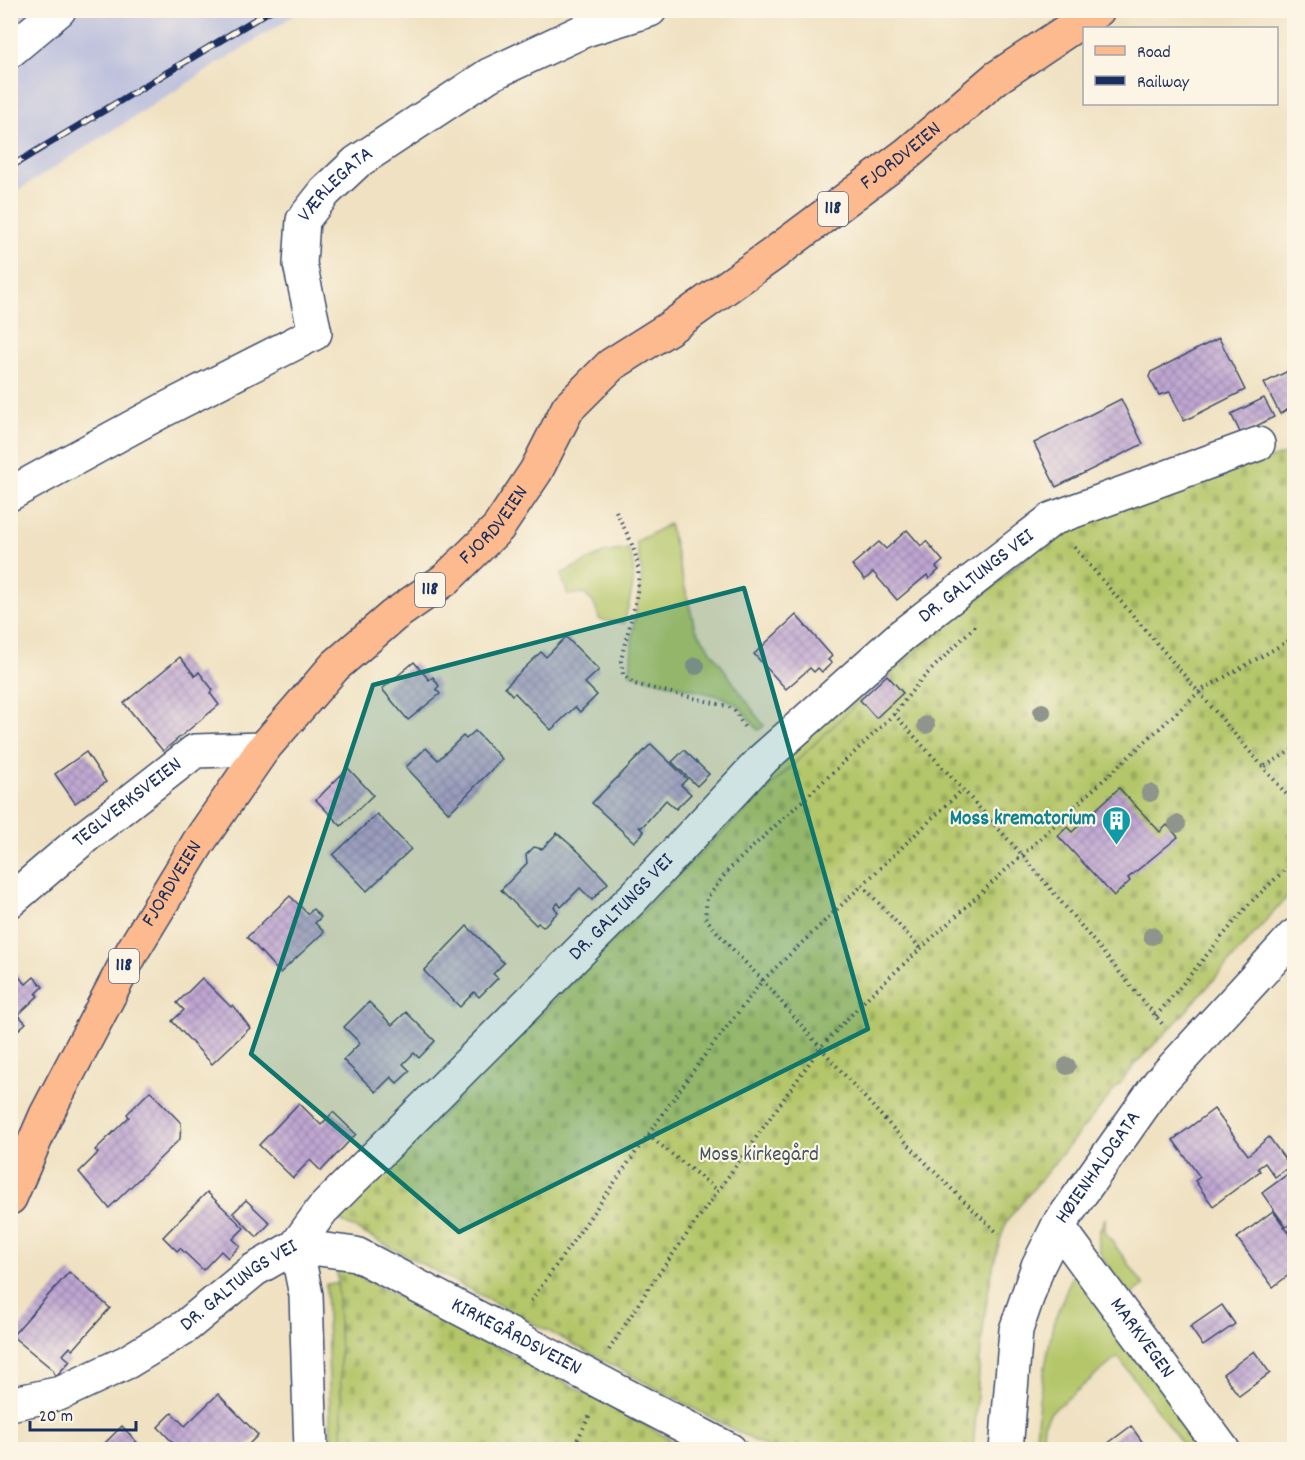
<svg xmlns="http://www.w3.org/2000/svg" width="1305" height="1460" font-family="Dekko,sans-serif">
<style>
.industrial{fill:#bfc2dd}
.grass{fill:#b4c669;stroke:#687a64;stroke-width:1.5}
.cemetery{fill:url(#cemetery-stones);stroke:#687a64;stroke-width:1.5}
.building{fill:url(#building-cross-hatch)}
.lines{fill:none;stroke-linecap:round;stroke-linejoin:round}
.minor-casing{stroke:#3b4a6d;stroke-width:36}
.major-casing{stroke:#3b4a6d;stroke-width:36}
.path{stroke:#3b4a6d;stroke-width:4;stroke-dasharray:1.5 4.5;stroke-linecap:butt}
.minor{stroke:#fff;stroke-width:33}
.major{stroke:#fcba8e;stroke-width:33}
.rail-casing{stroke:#1b2f5e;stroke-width:7}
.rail{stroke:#fcf5e5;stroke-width:4.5;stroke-dasharray:14;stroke-linecap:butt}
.tree{fill:#8f948c}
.marked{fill:#0f766e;fill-opacity:0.2;stroke:#0f766e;stroke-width:4.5;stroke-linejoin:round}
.labels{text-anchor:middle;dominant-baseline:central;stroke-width:4.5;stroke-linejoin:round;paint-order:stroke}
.shield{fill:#fcf5e5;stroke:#5e6a86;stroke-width:1.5}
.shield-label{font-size:20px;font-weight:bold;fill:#1b2f5e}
.street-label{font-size:21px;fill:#1b2f5e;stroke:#fcf5e5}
.culture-label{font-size:21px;font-weight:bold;fill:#0d838f;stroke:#fcf5e5;text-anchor:end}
.park-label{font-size:21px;fill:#415561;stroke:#fcf5e5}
</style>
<defs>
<pattern id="cemetery-stones" width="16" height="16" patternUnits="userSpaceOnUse" patternTransform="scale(1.5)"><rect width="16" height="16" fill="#b4c669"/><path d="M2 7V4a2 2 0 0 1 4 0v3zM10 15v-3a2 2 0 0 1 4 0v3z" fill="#9aaa5d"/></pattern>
<pattern id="building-cross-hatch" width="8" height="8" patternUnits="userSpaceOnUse" patternTransform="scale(1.5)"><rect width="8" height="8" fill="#bfa6d1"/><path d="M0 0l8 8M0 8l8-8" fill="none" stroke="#9a88ad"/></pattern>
</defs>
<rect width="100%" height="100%" fill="#fcf5e5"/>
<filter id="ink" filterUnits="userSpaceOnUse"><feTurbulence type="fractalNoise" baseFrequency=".0167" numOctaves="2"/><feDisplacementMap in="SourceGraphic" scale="12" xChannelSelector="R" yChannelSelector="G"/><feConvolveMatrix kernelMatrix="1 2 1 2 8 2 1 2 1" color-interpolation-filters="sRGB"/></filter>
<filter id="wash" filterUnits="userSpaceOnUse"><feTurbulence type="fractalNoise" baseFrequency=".008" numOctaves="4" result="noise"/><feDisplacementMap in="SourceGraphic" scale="24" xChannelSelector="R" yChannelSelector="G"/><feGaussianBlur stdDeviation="1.35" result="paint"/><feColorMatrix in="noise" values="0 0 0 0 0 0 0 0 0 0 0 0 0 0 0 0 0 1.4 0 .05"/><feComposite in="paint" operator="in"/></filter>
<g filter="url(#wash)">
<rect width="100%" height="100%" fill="#efe1c1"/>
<path class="industrial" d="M11,11H301L11,195Z"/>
<g class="grass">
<path d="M669,524L695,628L764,726L758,730L739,706L723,697L630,674L633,631L642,574L636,542Z"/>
<path d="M1046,541L860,700L683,871L339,1220L338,1208L849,695Z"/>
<path d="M628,549C640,573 630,598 624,623L600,620L593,602L583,593L568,595L561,574L603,553Z"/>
<path d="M1105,1219V1232L1144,1285L1131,1295C1112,1271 1086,1251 1105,1219Z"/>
<path d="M1074,1272L1191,1430L1186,1434L1197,1449H1186L1118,1357L1051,1412L1044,1424L1042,1449L1035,1450L1039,1399L1053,1324Z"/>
<path d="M326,1284H338L343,1449H331Z"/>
</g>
<g class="cemetery">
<path d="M1294,451V889L1180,1018L1139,1060L1006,1222C980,1295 980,1373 973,1449H770L339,1220L683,871L860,700L1046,541L1078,523Z"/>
<path d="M347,1265L356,1275L609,1405L688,1449H343L337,1267Z"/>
</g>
<g id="blocks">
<g class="building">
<path d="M1219,338L1245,390L1184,421L1170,392L1159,395L1149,377L1151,372Z"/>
<path d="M1288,371L1294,384V406L1280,414L1264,383Z"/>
<path d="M1264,398L1274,417L1241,434L1231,414Z"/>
<path d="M1121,399L1143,444L1056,487L1034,443Z"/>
<path d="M907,530L921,546L926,541L943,561L936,567L939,570L929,579L927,575L897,600L873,572L865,580L852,565L879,542L886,549Z"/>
<path d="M796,615L832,656L828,660L832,663L822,672L818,668L814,672L810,668L786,689L754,654Z"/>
<path d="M566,637L599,670L585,683L597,695L580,712L575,707L551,730L515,693L512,695L505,687L541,652L546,657Z"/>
<path d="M180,657L195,676L199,672L213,690L210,693L219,705L163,751L124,703Z"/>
<path d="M414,662L429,680L433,677L439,686L436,689L440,694L408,720L382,689Z"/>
<path d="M887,675L903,693L876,718L860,700Z"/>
<path d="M475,731L502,759L449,813L406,767L426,748L438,760L463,736L466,739Z"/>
<path d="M651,744L687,779L681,785L691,794L676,809L666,800L642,827H639L644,832L634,842L592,803Z"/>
<path d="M684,750L709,774L697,786L672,762Z"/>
<path d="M86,752L106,782L75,803L55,774Z"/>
<path d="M348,768L373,795L341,826L316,800Z"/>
<path d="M1119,788L1160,832L1167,825L1178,837L1128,878L1130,881L1114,896L1058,836L1067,827L1072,832Z"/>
<path d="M377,814L411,849L367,891L333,855Z"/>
<path d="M557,833L580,853L608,883L592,900L580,888L561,907L558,903L554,907L558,912L543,927L538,923L536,925L501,890L527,863L526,855L534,847L542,849Z"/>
<path d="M290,896L308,914L313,909L321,917L315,923L324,932L280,973L247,937Z"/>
<path d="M467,926L504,963L493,974L498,978L479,997L474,992L460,1007L424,971Z"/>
<path d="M10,968L26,984L34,977L43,987L36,994L38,996L18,1015L26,1023L10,1037Z"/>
<path d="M202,978L231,1007L233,1005L250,1028L212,1064L172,1021L184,1010L177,1003Z"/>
<path d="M369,1002L392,1025L406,1012L435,1041L419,1058L414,1053L403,1064L410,1071L397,1083L391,1077L376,1092L343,1060L360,1043L344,1027Z"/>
<path d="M150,1091L181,1123L180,1139L109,1208L79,1172L98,1153L95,1150L129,1117L127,1114Z"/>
<path d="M299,1103L321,1125L333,1112L356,1134L321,1171L310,1160L293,1178L259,1145Z"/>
<path d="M1214,1109L1248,1155L1269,1137L1290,1166L1275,1177L1265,1163L1258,1168L1260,1171L1213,1206L1195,1181L1200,1177L1173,1140Z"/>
<path d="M1292,1171L1294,1221L1286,1227L1262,1193Z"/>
<path d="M207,1192L244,1228L233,1239L240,1246L228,1258L221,1251L203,1270L180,1248L177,1251L163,1237Z"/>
<path d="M246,1200L270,1223L257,1237L233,1213Z"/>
<path d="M1273,1211L1294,1240V1271L1273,1287L1237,1238Z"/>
<path d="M69,1272L110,1308L73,1350L70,1347L63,1355L70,1361L56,1376L52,1369L12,1336Z"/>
<path d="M1222,1305L1235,1324L1203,1346L1190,1327Z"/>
<path d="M1254,1351L1270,1373L1239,1396L1223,1374Z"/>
<path d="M218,1394L258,1435L243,1450H175L177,1447L158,1427L172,1413L185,1426Z"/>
<path d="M122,1426L144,1450H98Z"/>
<path d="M1131,1426L1148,1450H1099Z"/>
</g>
</g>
</g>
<g filter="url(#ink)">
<use href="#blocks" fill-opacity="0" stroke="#3b4a6d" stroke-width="1.5"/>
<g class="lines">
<defs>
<g id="minor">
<path d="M10,51L59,10"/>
<path id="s1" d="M10,494L162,411L315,333L300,264L303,220L325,192L357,162L489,75L585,30L650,10"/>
<path id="s2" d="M10,901L86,836L195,751L263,749"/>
<path id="s3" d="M1058,1226L1223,1450"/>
<path id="s4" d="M10,1404L61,1393L127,1362L185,1327L254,1270L296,1246L322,1210L634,897L764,758L901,636L1052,519L1258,444"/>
<path id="s5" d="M311,1450L306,1295L296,1246L356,1254L730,1450"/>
<path id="s6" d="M1006,1450L1016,1330L1038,1266L1058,1226L1159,1083L1294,936"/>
</g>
<g id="major">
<path id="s7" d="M10,1198L46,1115L133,950L198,843L263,749L335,666L393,616L446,579L498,528L536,471L568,408L611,365L668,329L772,255L907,154L996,78L1098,10"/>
</g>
</defs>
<use href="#minor" class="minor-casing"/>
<use href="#major" class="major-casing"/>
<g class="path">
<path d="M616,511C624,529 636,547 638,568C641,595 626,633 621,661L623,674L634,684L727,706L735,711L746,730"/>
<path d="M1074,547L1294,803"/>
<path d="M975,626L920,681L894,714L857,750L730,868L707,898L705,917C726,945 751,967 773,992C845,1077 917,1159 999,1234"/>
<path d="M894,714L1024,857L1164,1026"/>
<path d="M1265,766L1294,749"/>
<path d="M862,885L922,950"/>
<path d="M1156,1016L1250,903L1294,861"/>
<path d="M648,1135L717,1190"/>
<path d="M531,1301L698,1064L763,980L961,791"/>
<path d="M609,1350L650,1286L820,1048L867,998L1200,691L1294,638"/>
<path d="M572,1450L590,1415"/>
</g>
<use href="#minor" class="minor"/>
<use href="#major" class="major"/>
<defs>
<path id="rail" d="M10,167L271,10"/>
</defs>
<use href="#rail" class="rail-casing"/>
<use href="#rail" class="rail"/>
</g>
<g class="tree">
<circle cx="696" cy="666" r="9"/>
<circle cx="1042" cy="712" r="9"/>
<circle cx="926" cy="725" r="9"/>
<circle cx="1150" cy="793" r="9"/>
<circle cx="1177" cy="824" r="9"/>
<circle cx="1152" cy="936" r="9"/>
<circle cx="1067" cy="1066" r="9"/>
</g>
</g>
<path class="marked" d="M744,588L868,1029L459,1232L251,1054L373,685Z"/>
<defs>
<symbol id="building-pin" viewBox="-11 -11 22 30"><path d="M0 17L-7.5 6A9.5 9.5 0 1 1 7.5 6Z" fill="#0f9aa8" stroke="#fcf5e5"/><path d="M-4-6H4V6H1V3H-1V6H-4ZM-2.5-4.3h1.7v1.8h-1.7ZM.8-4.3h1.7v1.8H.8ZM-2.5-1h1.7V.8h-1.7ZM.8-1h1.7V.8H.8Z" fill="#fff"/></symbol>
</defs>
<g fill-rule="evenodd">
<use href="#building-pin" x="1100" y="804" width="33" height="45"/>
</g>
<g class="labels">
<g class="shield">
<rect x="818" y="192" width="30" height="34" rx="4.5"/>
<rect x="415" y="573" width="30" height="34" rx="4.5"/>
<rect x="109" y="949" width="30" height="34" rx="4.5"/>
</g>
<g class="shield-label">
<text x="833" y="209">118</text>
<text x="430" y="590">118</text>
<text x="124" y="966">118</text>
</g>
<g class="street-label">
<text stroke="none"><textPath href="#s7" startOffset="1398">FJORDVEIEN</textPath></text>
<text stroke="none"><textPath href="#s1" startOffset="508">VÆRLEGATA</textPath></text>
<text stroke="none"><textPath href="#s7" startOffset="840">FJORDVEIEN</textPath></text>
<text stroke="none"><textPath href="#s4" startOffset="1287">DR. GALTUNGS VEI</textPath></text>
<text stroke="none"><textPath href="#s2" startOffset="153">TEGLVERKSVEIEN</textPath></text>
<text stroke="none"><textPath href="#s7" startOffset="354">FJORDVEIEN</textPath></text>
<text stroke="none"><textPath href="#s4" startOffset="801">DR. GALTUNGS VEI</textPath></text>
<text stroke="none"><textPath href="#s6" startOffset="304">HØIENHALDGATA</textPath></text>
<text stroke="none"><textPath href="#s4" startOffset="261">DR. GALTUNGS VEI</textPath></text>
<text stroke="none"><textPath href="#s5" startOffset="446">KIRKEGÅRDSVEIEN</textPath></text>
<text stroke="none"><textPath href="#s3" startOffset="140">MARKVEGEN</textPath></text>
</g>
<g class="culture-label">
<text x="1096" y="820">Moss krematorium</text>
</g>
<g class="park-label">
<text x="759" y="1156">Moss kirkegård</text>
</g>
</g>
<rect width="1305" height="1460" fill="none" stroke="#fcf5e5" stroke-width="36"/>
<rect x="1083" y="27" width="195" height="78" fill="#fcf5e5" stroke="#a2a6af" stroke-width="1.5"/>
<rect x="1095" y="46" width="30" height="9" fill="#fcba8e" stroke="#a2a6af" stroke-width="1.5"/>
<text x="1137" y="57" font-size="18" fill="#1b2f5e">Road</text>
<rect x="1095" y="76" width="30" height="9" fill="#1b2f5e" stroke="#a2a6af" stroke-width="1.5"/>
<text x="1137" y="87" font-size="18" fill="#1b2f5e">Railway</text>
<path d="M30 1421v9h106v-9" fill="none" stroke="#1b2f5e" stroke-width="3"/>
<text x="39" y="1421" font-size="18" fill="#1b2f5e" stroke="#fcf5e5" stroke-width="4.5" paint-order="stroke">20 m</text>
</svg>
